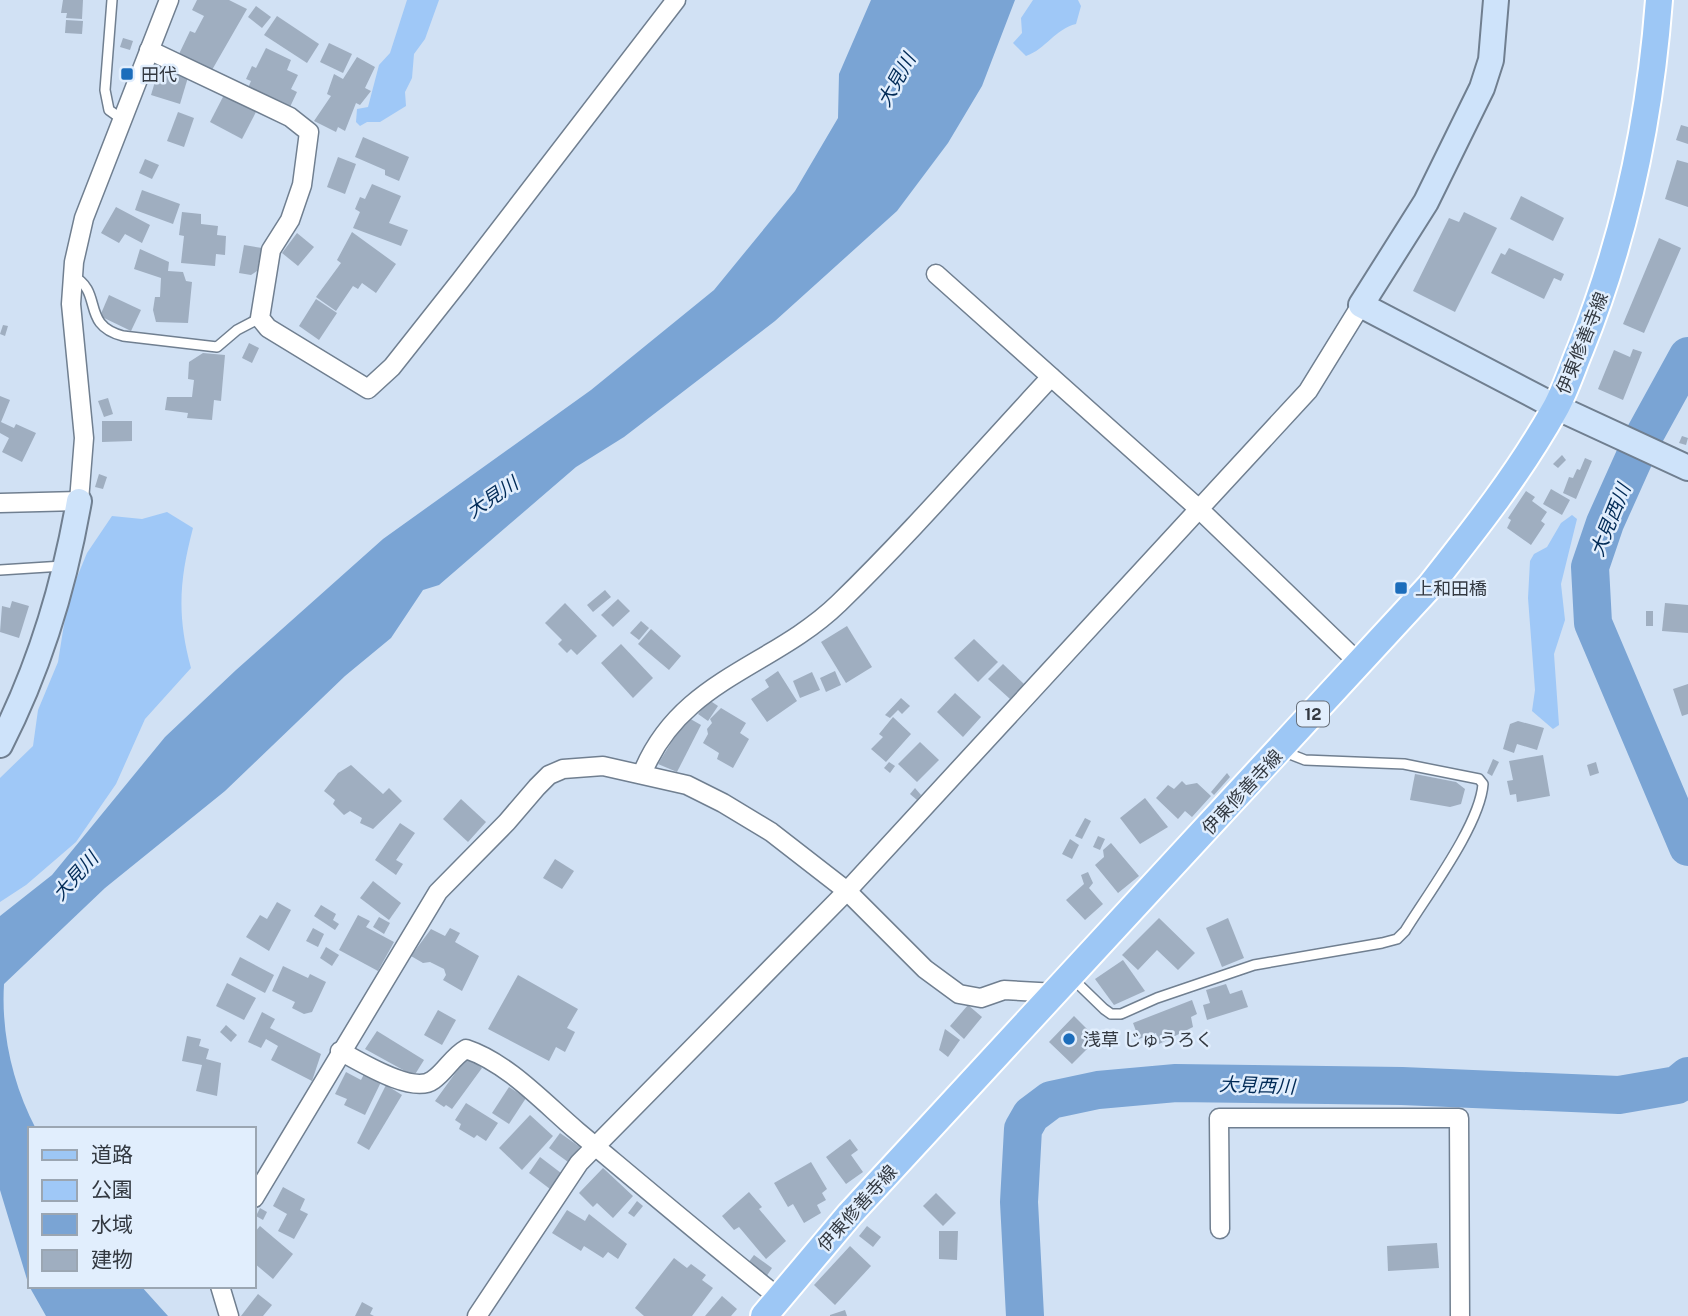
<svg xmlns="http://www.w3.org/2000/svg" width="1688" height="1316" font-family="'Public Sans','Noto Sans JP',sans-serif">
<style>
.green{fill:#9fc8f7}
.water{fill:#7aa4d4}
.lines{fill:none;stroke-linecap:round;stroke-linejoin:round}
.river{stroke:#7aa4d4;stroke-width:38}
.building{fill:#9faec0}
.lane-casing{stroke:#707f90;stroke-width:12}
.street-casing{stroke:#707f90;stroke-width:21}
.secondary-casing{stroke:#707f90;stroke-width:28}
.primary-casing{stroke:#fff;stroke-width:30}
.lane{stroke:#fff;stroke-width:9}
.street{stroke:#fff;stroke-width:18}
.secondary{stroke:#cee3fa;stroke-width:24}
.primary{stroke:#9dc7f5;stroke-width:26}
.poi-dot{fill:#1c6dbb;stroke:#e1eefd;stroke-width:2.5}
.labels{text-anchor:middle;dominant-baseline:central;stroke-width:5;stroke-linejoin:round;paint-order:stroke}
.shield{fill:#e1eefd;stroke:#676f79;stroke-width:2}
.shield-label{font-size:16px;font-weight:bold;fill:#333941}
.poi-label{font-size:18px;fill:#333941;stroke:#e1eefd;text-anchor:start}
.street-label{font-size:18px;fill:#333941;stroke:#e1eefd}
.water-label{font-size:19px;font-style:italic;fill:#002a56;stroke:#e1eefd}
</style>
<rect width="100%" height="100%" fill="#d1e1f4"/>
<g class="green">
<path d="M407,0H439L425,39L414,54L412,78L405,92L406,106L380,122H367L360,126L356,122L357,109L368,107L379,65L390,53Z"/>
<path d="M1033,0H1078L1081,6L1076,24C1055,29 1046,49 1026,56L1013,43L1022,33L1021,18Z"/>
<path d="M167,512L193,528C179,581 177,616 191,668L145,719L116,784L76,842L26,885L0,902V778L33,746L38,710L58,662L68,599L87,553L112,516L142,519Z"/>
<path d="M1572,515L1577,519L1561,584L1565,620L1554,654L1559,725L1553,729L1532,711L1535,690L1528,598L1530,561L1534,554L1547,547L1561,523Z"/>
</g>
<path class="water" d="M871,0H1015L982,86L948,143L897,211L775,321L624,437L576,467L439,585L423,590L391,638L345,676L225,791L105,888L4,984C1,1034 13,1085 36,1129H30V1286H141L168,1316H46L29,1286L0,1190V916L52,875L165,737L236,670L383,539L591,390L714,290L795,191L838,118L839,74Z"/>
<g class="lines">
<g class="river">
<path d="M1688,356L1644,436L1605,523L1590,567L1593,623L1688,847"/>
<path d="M1025,1316L1019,1202L1023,1129L1031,1115L1051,1100L1098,1090L1176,1083L1402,1086L1619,1095L1677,1085L1688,1076"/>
</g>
</g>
<g class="building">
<path d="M63,0H83L82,19L66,18L67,13H61Z"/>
<path d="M197,0H229L247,9L212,70L179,54L190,31L195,33L204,16L192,10Z"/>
<path d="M256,6L271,17L262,28L248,17Z"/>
<path d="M277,16L319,44L307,63L264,35Z"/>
<path d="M66,20L83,21L82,34L65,33Z"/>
<path d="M123,38L133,41L130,50L120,47Z"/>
<path d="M329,43L352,54L343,73L320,62Z"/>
<path d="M266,48L291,60L287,70L298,75L291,89L297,92L290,107L248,88L251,81L246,79L252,66L256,68Z"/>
<path d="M357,57L375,67L365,88L371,91L360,105L356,103L345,131L338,127L336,132L314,121L331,96L327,94L334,74L343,79Z"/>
<path d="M160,65L189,74L180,104L151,95Z"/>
<path d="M225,93L257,110L242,139L210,122Z"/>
<path d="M178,112L194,118L184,147L167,141Z"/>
<path d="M1681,125L1688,127V144L1676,140Z"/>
<path d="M363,137L409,157L399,181L385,175V170L355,157Z"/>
<path d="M338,157L356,164L345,194L327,187Z"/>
<path d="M145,159L159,165L152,179L139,173Z"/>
<path d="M1677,160L1688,163V207L1665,199Z"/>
<path d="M372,184L401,196L389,223L408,230L401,246L353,228L360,212L355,209L360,197L365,199Z"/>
<path d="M142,190L180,204L173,224L135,210Z"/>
<path d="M1521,196L1564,218L1553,241L1510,219Z"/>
<path d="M116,207L150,225L142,243L125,234L119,243L101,233Z"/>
<path d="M182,212L201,214V224L218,226L217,235L226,236L225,255L216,254L215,266L181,263L184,236L179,235Z"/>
<path d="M1464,212L1497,228L1455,312L1413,291L1449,218L1459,222Z"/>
<path d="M352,232L396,264L376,293L362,283L358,289L353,286L336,311L316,297L341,263L337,260Z"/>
<path d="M297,233L314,247L298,266L282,253Z"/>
<path d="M1659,238L1681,248L1644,333L1623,324Z"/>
<path d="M244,245L262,248L257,271L251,275L239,273Z"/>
<path d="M1509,248L1564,274L1561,281L1554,278L1544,299L1491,273L1501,253L1505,255Z"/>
<path d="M140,249L169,262L168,271L183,272L186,281L192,282L188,323L156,322L153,310L155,297H160L161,278L134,269Z"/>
<path d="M109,295L141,310L131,331L100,316Z"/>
<path d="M316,299L337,313L319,340L299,326Z"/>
<path d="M3,325L8,326L5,336L0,334Z"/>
<path d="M249,343L259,348L252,363L242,358Z"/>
<path d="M1633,349L1642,352L1623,400L1598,389L1614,350L1630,357Z"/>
<path d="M203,353L225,355L221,401L214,400L212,420L187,418L188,413L165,410L167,397H192L194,380L188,379L189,362Z"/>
<path d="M0,396L10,400L1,422L14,428L16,424L36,433L22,462L2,452L9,438L0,433Z"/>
<path d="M108,398L113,414L104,417L98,401Z"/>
<path d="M102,421H132V441L102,442Z"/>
<path d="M1682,436L1688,438L1686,445L1679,443Z"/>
<path d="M1562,455L1566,460L1558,468L1553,464Z"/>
<path d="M1585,458L1592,461L1576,499L1563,493L1569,477L1573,478L1577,469L1580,470Z"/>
<path d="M99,474L107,477L103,489L95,487Z"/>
<path d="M1551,489L1570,500L1562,515L1543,504Z"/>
<path d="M1526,491L1535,497L1532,501L1547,512L1541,521L1545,524L1531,545L1507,528L1511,520L1508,518Z"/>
<path d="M605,590L611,597L593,612L587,605Z"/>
<path d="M618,599L630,611L613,627L601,615Z"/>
<path d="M12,601L29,606L19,638L0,632L2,606L10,608Z"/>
<path d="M565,603L597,636L577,655L571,649L567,653L558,644L562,640L545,623Z"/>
<path d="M1665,603L1688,605V633L1662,631Z"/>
<rect x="1646" y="611" width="7" height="15"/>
<path d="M641,621L649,628L639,640L630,633Z"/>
<path d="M847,626L872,667L846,683L821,642Z"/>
<path d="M651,629L681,656L669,670L638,644Z"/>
<path d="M974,639L998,662L978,682L954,658Z"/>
<path d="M621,644L653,678L633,698L601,663Z"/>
<path d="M1003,664L1024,684L1010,699L988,679Z"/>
<path d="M778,671L797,701L767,722L751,699L769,687L765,680Z"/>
<path d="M835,671L841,685L826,692L820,678Z"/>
<path d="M812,672L820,690L800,698L793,681Z"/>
<path d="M1688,684V714L1682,716L1673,689Z"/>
<path d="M955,693L981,717L963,737L937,712Z"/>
<path d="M901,698L910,706L902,714L898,710L890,718L885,715Z"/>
<path d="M709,700L718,706L708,721L698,714Z"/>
<path d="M721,708L746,723L740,733L749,739L733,768L717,759L719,753L703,743L708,734L707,729L712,723L710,719Z"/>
<path d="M687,717L701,725L677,772L658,764Z"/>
<path d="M893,717L911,734L886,762L871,749L883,737L879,734Z"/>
<path d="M1518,721L1544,728L1537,750L1517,744L1514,753L1503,749L1510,724Z"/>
<path d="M920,742L939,760L917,782L898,764Z"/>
<path d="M1543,755L1550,796L1517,802L1516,794L1510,795L1507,781L1513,780L1509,761Z"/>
<path d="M1493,759L1499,762L1492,776L1487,773Z"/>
<path d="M889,762L895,766L890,773L884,768Z"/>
<path d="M1596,762L1599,773L1590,776L1587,765Z"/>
<path d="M351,765L383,794L389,788L402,801L373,829L360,823L362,818L350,811L344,815L333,804L335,800L324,791L338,773Z"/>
<path d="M1227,773L1230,777L1214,795L1211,792Z"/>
<path d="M1415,774L1456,782L1465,789L1461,804L1450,807L1410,800Z"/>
<path d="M1182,781L1186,785L1197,783L1211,796L1192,817L1185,811L1178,819L1156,798L1168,785L1174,789Z"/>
<path d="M915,788L921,795L917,800L910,794Z"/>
<path d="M1145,798L1168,827L1140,844L1120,818Z"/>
<path d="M461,799L486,822L468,842L443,819Z"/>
<path d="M1085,818L1091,821L1082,839L1075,836Z"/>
<path d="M400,823L415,833L396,860L403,864L396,875L375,860Z"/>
<path d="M1098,836L1105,839L1100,850L1093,847Z"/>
<path d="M1070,839L1079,845L1072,859L1062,854Z"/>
<path d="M1111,843L1139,876L1118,893L1095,865L1104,857L1103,850Z"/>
<path d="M555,859L574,871L562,889L543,878Z"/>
<path d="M1088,872L1093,883L1089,888L1103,904L1085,920L1066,900L1084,884L1081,875Z"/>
<path d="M373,881L401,903L389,920L360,898Z"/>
<path d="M277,902L291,910L269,951L246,937L260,915L267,919Z"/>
<path d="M321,905L336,914L333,920L339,924L335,930L314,916Z"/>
<path d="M358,915L370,921L366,927L394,942L378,971L339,950Z"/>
<path d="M379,917L390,923L384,934L373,927Z"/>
<path d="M1159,918L1195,953L1178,970L1157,950L1138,970L1122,955Z"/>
<path d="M1228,918L1244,958L1222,967L1206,928Z"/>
<path d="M313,928L324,934L318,947L306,941Z"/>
<path d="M450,928L460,933L455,942L479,956L462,991L443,980L446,975L444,969L430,962L423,963L411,956L431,929L445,936Z"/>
<path d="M326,947L339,955L332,966L320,958Z"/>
<path d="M240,957L274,975L265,993L231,975Z"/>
<path d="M1123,960L1145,991L1114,1005L1095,979Z"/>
<path d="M283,966L308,978L310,974L326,982L312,1012L304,1014L292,1008L295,1002L272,991Z"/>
<path d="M518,975L578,1009L567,1028L575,1032L565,1052L556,1047L549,1061L488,1029Z"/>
<path d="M227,983L256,998L244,1020L216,1006Z"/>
<path d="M1226,984L1230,994L1242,990L1248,1007L1207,1020L1203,1005L1210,1003L1206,990Z"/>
<path d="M1192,1000L1197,1014L1191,1017L1193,1027L1159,1044L1156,1033L1139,1039L1133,1023Z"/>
<path d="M968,1005L982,1017L964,1039L950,1026Z"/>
<path d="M438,1010L456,1020L442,1045L424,1035Z"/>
<path d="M262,1012L275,1019L270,1028L321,1054L312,1081L271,1060L278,1046L266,1039L261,1048L248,1042Z"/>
<path d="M1074,1016L1092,1034L1087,1040L1088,1048L1072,1064L1049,1042Z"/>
<path d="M226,1025L237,1035L231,1042L220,1032Z"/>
<path d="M945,1029L960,1040L948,1057L939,1050Z"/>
<path d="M377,1031L424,1060L414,1076L365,1049Z"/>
<path d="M187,1036L201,1039L199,1046L209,1049L206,1059L221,1063L217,1096L196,1091L202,1065L182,1061Z"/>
<path d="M467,1057L482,1068L452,1109L446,1105L444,1107L435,1101Z"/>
<path d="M346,1072L361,1080L364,1074L381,1082L365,1115L344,1105L347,1099L335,1094Z"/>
<path d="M386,1085L402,1095L369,1150L357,1143Z"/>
<path d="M509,1087L526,1098L509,1124L492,1113Z"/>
<path d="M466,1103L498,1123L486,1141L477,1135L474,1138L459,1129L461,1124L455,1120Z"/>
<path d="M530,1115L553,1136L522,1170L499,1148Z"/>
<path d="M560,1133L580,1147L568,1162L549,1148Z"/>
<path d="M850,1139L858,1150L851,1155L863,1172L846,1184L826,1157Z"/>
<path d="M540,1157L561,1173L550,1189L529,1173Z"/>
<path d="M811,1162L827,1189L822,1193L826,1200L817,1205L821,1213L804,1223L793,1204L788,1207L774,1183Z"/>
<path d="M603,1168L633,1196L613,1218L597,1203L593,1207L579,1193Z"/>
<path d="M283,1187L305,1199L300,1210L308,1214L294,1239L278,1231L287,1214L273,1206Z"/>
<path d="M749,1192L762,1207L759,1209L786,1241L766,1259L739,1227L734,1230L722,1216Z"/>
<path d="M936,1193L956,1213L943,1226L923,1206Z"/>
<path d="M637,1201L643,1206L634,1217L628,1213Z"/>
<path d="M260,1208L267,1212L263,1220L256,1216Z"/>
<path d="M567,1210L585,1221L589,1214L627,1244L618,1259L608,1252L603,1258L584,1246L581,1251L552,1233Z"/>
<path d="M260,1226L293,1254L273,1279L254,1263V1233Z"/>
<path d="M867,1226L881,1237L873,1247L859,1236Z"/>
<path d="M939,1231H958L957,1260L939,1259Z"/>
<path d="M1437,1243L1439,1268L1388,1271L1387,1246Z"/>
<path d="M850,1246L871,1266L835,1305L814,1285Z"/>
<path d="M754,1255L772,1268L766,1277L748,1263Z"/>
<path d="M674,1258L687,1268L691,1264L706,1275L702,1280L713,1288L692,1316H644L635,1308Z"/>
<path d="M258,1294L272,1305L263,1316H241Z"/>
<path d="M722,1296L737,1309L731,1316H705Z"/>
<path d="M362,1302L373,1308L370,1314L374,1316H355Z"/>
<path d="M845,1310L847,1316H830V1315Z"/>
</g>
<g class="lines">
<defs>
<g id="lane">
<path d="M112,0L105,90L109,110L123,120"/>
<path d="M73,276C104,292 80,325 123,336L217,347L237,330L260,318"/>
<path d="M0,570L63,566"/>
<path d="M1072,978L1104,1009L1111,1014H1121L1157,998L1254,965L1382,943L1397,939L1405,931C1427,895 1480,825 1483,784L1479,779L1404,764L1305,760L1282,751"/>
</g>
<g id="street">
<path d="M149,50L290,117L309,132L302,185L290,220L271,250L260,318L268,328L368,389L392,367L460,281L676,0"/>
<path d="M0,503L79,501L84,438L71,304L74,262L84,218L169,0"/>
<path d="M1360,664L1199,509L1308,391L1361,305"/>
<path d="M642,774C680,679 772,668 839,603C913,531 981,452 1051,377"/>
<path d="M340,1051C361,1062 413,1095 433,1080C446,1071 452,1057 466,1049C508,1063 544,1103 577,1131C644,1187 710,1243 778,1297"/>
<path d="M254,1198L438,892L507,822L537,787L549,775L563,769L603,766L687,785L723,803L771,832L847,891L925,969L959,994L981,998L1004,990L1057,993"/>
<path d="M1220,1229L1219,1118H1459L1460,1316"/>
<path d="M220,1286L229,1316"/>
<path d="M477,1316L579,1163L847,891L1199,509L936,274"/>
</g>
<g id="secondary">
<path d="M1496,0L1491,60L1482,88L1426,202L1361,305L1556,407L1688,468"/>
<path d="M0,745C40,667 64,587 79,501"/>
</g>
<path id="primary" d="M764,1316L850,1214L1430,586C1475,529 1520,472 1555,409C1565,391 1572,369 1580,350C1625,239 1650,120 1659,0"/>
</defs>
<use href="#lane" class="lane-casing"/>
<use href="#street" class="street-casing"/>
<use href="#secondary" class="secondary-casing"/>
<use href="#primary" class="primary-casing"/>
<use href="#lane" class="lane"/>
<use href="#street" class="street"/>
<use href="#secondary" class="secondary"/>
<use href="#primary" class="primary"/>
</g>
<g class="poi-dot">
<rect x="120" y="67" width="14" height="14" rx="3.5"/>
<rect x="1394" y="581" width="14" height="14" rx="3.5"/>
<circle cx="1069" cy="1039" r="7"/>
</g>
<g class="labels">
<rect class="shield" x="1297" y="701.5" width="32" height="25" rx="5"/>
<g class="shield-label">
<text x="1313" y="714">12</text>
</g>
<g class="poi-label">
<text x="141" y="74">田代</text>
<text x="1415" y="588">上和田橋</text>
<text x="1083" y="1039">浅草 じゅうろく</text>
</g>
<g class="street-label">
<text transform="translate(1582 343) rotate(-68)">伊東修善寺線</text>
<text transform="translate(1242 792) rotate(-47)">伊東修善寺線</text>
<text transform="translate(857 1208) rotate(-48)">伊東修善寺線</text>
</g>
<g class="water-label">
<text transform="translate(896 80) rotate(-61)">大見川</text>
<text transform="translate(492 497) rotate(-34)">大見川</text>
<text transform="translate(1610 520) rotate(-68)">大見西川</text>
<text transform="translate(75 876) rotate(-48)">大見川</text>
<text transform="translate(1257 1085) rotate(2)">大見西川</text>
</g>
</g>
<rect x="28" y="1127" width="228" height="161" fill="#e1eefd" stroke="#9ba6b2" stroke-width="2"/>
<rect x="42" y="1150" width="35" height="10" fill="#9dc7f5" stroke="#9ba6b2" stroke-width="2"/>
<text x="91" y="1162" font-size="21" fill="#333941">道路</text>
<rect x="42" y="1180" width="35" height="21" fill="#9fc8f7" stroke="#9ba6b2" stroke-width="2"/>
<text x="91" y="1197" font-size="21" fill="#333941">公園</text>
<rect x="42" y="1214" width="35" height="21" fill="#7aa4d4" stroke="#9ba6b2" stroke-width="2"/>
<text x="91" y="1232" font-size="21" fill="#333941">水域</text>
<rect x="42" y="1250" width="35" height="21" fill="#9faec0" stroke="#9ba6b2" stroke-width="2"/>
<text x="91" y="1267" font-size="21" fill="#333941">建物</text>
</svg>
